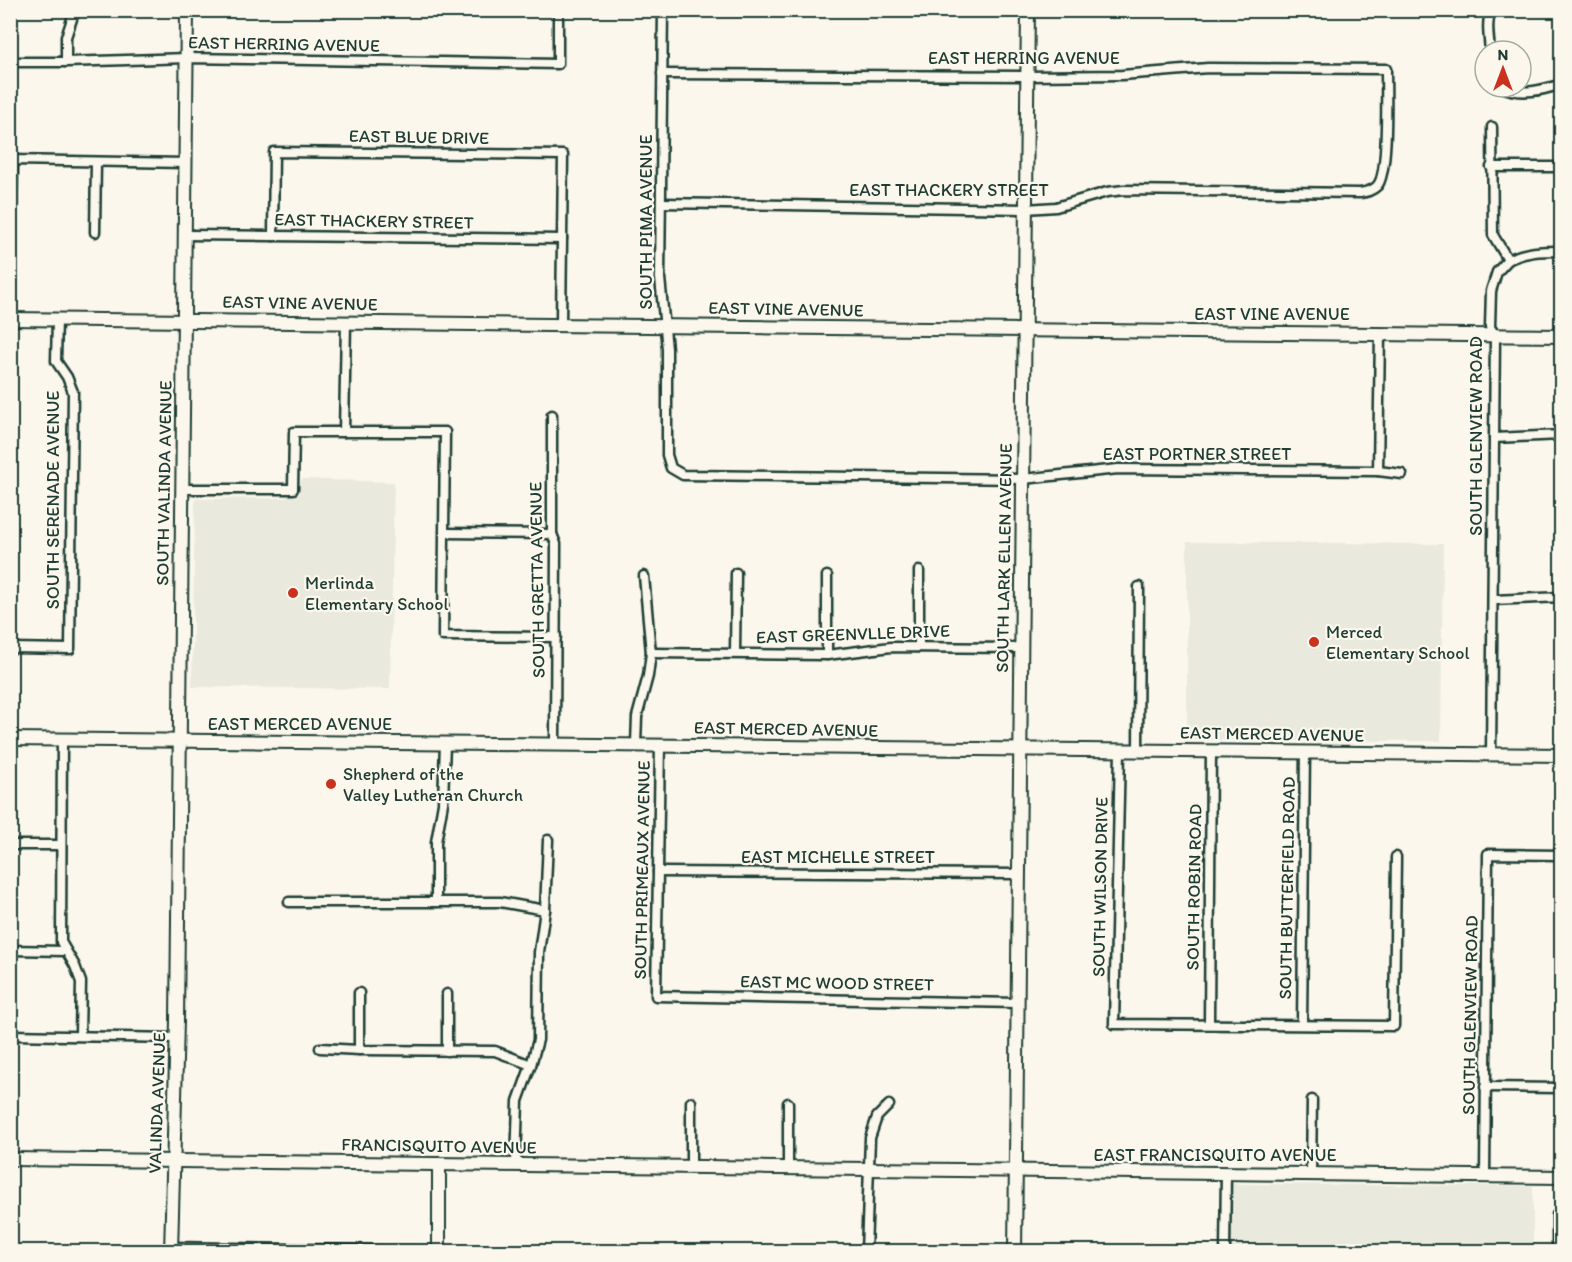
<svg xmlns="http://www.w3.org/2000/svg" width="1572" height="1262" font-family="Itim,sans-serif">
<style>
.built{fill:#eae9de}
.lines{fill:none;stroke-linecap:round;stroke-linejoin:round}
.street-casing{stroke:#1f3d34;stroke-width:13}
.secondary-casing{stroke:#1f3d34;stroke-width:16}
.street{stroke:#fbf7ec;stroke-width:8}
.secondary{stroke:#fbf7ec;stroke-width:12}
.poi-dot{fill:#c8321e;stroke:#fbf7ec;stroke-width:2}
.labels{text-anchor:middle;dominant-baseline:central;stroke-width:4.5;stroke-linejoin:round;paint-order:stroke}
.street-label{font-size:18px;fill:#1f3d34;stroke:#fbf7ec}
.poi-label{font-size:18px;fill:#1f3d34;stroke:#fbf7ec;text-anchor:start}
</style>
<rect width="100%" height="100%" fill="#fbf7ec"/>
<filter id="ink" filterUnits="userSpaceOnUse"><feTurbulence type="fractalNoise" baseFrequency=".0167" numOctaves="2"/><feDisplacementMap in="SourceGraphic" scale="12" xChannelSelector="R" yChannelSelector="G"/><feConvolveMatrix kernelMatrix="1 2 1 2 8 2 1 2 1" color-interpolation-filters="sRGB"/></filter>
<g filter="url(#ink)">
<g class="built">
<path d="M302,479L394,482L390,689L192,687L195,499L285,498L298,490Z"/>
<path d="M1187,542L1443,544L1441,741L1187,740Z"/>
<path d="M1230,1184L1533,1186V1251H1231Z"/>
</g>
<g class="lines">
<defs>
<g id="street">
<path d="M663,10L660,278L667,349V455L671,468L683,475L1023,479L1118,469L1378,471L1402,474"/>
<path d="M1490,51C1489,37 1486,23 1491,10"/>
<path d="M10,62H66L187,58L558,64V10"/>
<path d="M66,62V37L75,10"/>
<path d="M1502,87C1521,96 1543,90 1562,84"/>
<path d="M10,160L186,163"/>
<path d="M1491,167H1562"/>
<path d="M661,203L1026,209L1056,207L1107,192L1124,190L1360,193C1366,192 1372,191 1377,186C1389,175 1386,90 1386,69L1208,68L1122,75L1027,76L662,74"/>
<path d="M12,229L13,160"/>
<path d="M95,232L96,162"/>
<path d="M185,235L562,239"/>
<path d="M273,236L274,152L563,155L561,324"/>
<path d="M1508,260C1526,251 1541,251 1562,251"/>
<path d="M552,415V534L556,544L555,744"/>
<path d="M344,432L346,322"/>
<path d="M1494,438L1562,435"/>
<path d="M1378,471L1380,333"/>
<path d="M182,489H293L294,432H445L443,636L556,637"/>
<path d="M445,533L552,534"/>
<path d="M919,571V647"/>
<path d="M1493,600L1562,597"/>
<path d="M10,648L70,649L73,392L67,377L56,361L57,319"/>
<path d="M651,653L827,655L891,647L1021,648"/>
<path d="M735,653L736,573"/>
<path d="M827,655V576"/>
<path d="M62,739L61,942L75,966L81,982L80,1035"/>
<path d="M636,744L637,717L648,676L651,653L644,576"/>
<path d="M660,745L656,996L1017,1003"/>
<path d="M1120,751L1114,1024L1394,1026L1396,857"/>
<path d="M1138,751L1139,587"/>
<path d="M1491,755L1495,335L1490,327L1491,291L1497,272L1508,260L1493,235L1492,127"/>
<path d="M10,845H61"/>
<path d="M658,872L1019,874"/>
<path d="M289,902H500L545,910"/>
<path d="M436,902V842L443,803L445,743"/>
<path d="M10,950L66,951"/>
<path d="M359,993V1050"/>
<path d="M447,994V1051"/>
<path d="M1209,1023L1211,751"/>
<path d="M1302,1024L1305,752"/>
<path d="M10,1035L176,1038"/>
<path d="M320,1048L359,1050L495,1051L531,1065"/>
<path d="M1485,1087L1562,1088"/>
<path d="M691,1102V1166"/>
<path d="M516,1165L518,1101L531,1065L538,1040L539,952L545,910L548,840"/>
<path d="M788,1167V1103"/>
<path d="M1311,1173L1312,1100"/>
<path d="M1485,1176L1488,854L1562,855"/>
<path d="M171,1247L472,1252"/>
<path d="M866,1252L870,1138L877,1117L889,1105"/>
<path d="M1225,1252L1226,1172"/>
<path d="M1557,1252V1215L1562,1213"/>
</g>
<g id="secondary">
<path d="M10,319L1562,336"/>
<path d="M10,739L1562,755"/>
<path d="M10,1159L1562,1177"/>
<path d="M171,1252L177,1021L187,10"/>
<path d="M439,1252V1164"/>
<path d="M1015,1252L1028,10"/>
</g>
</defs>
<use href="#street" class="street-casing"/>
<use href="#secondary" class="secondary-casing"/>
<use href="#street" class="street"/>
<use href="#secondary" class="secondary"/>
</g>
</g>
<g class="poi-dot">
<circle cx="293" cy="593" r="6"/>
<circle cx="1314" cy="642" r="6"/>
<circle cx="331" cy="784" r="6"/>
</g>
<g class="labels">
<g class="street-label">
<text transform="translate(284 44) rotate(1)">EAST HERRING AVENUE</text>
<text x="1024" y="58">EAST HERRING AVENUE</text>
<text transform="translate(419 137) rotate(1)">EAST BLUE DRIVE</text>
<text x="949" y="190">EAST THACKERY STREET</text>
<text transform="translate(374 221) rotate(1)">EAST THACKERY STREET</text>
<text transform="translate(646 222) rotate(-90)">SOUTH PIMA AVENUE</text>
<text transform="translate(300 303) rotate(1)">EAST VINE AVENUE</text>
<text transform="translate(786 309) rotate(1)">EAST VINE AVENUE</text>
<text x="1272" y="314">EAST VINE AVENUE</text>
<text transform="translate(1476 436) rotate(-90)">SOUTH GLENVIEW ROAD</text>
<text x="1197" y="454">EAST PORTNER STREET</text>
<text transform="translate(164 483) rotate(-89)">SOUTH VALINDA AVENUE</text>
<text transform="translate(53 500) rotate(-90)">SOUTH SERENADE AVENUE</text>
<text transform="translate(1004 558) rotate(-89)">SOUTH LARK ELLEN AVENUE</text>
<text transform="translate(537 580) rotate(-91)">SOUTH GRETTA AVENUE</text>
<text transform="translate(853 634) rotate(-2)">EAST GREENVLLE DRIVE</text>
<text x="300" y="724">EAST MERCED AVENUE</text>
<text transform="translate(786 729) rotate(1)">EAST MERCED AVENUE</text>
<text transform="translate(1272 734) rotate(1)">EAST MERCED AVENUE</text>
<text x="838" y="857">EAST MICHELLE STREET</text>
<text transform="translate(642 870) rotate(-89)">SOUTH PRIMEAUX AVENUE</text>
<text transform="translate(1100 887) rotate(-89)">SOUTH WILSON DRIVE</text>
<text transform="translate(1194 887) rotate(-89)">SOUTH ROBIN ROAD</text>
<text transform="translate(1287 888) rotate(-89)">SOUTH BUTTERFIELD ROAD</text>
<text transform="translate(837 983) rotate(1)">EAST MC WOOD STREET</text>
<text transform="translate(1470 1015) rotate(-89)">SOUTH GLENVIEW ROAD</text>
<text transform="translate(157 1103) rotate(-88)">VALINDA AVENUE</text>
<text transform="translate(439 1146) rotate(1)">FRANCISQUITO AVENUE</text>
<text x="1215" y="1155">EAST FRANCISQUITO AVENUE</text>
</g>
<g class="poi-label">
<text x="305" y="583">Merlinda<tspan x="305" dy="21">Elementary School</tspan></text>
<text x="1326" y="632">Merced<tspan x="1326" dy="21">Elementary School</tspan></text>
<text x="343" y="774">Shepherd of the<tspan x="343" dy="21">Valley Lutheran Church</tspan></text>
</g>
</g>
<rect width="1572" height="1262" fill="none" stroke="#fbf7ec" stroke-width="36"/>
<rect x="18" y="18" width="1536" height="1226" fill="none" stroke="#1f3d34" stroke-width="2" filter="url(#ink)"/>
<g transform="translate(1503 69)"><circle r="28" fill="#fbf7ec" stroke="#a3ada2" stroke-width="1.5"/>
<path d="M0-4.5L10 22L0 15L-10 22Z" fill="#c8321e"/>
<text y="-9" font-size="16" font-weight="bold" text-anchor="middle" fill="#1f3d34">N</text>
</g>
</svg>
